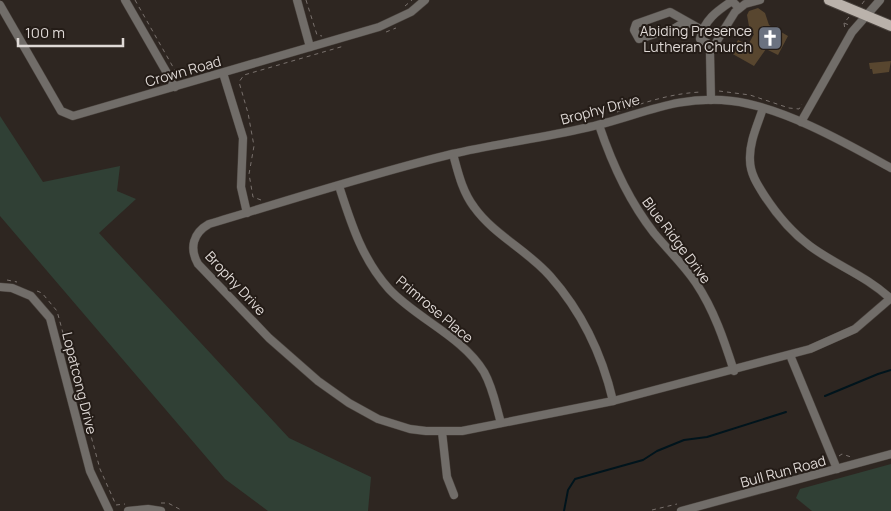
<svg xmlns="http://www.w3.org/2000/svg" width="891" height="511" font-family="Manrope,sans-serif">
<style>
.green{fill:#304035}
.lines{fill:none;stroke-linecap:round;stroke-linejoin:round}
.stream{stroke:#00141c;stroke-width:2}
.building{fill:#58462f}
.minor-casing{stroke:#4a433e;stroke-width:9}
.major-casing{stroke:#4a433e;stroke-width:12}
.path{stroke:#79716d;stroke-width:1;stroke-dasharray:4 4;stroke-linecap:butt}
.minor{stroke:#716d69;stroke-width:8}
.major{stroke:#bab2ab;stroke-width:10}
.labels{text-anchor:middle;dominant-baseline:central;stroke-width:4;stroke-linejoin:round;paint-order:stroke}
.poi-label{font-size:14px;fill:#dfd9d6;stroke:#241c17;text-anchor:end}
.street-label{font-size:14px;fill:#dfd9d6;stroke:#241c17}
</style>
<rect width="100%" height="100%" fill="#2e2621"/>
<g class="green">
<path d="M0,116L43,182L120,166L117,191L136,199L99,233L289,438L371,477L368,511H268L225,479L0,216Z"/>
<path d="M891,464V511H812L796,498L800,489Z"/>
</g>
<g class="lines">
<g class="stream">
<path d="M825,396L878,374L891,370"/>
<path d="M564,511L568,490L575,479L643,460L657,451L684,440L707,437L786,412"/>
</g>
</g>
<g class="building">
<path d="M758,8L765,13L769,25L788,36L778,55L766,49L754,66L731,53L738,40L748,45L754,34L750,32L747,15L749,11Z"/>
<path d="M891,61L889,72L873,74L872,69H870L869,63Z"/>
</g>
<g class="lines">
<defs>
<g id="minor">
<path d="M125,0L175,87"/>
<path d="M297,0L310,47"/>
<path d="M0,5L61,111L73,116L379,27L411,12L425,0"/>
<path d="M685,22L675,28L639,39L634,30L636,24L670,12L702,30"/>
<path d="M714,47L700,39C704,20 717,11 732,1L739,8"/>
<path d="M223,73L243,138L241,187L247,213"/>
<path d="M711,100L710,52L735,12L745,4L760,0"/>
<path d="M763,108C758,124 749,142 750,160C750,173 757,184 764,195C777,215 791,232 810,246C837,266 865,275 891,299"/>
<path d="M801,122L852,32L880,0"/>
<path d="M599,125C612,164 629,201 654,233C668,250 684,265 696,283C714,310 724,340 734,371"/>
<path d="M453,154C458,172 462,191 474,207C494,235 527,250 550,276C582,312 602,354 613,401"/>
<path d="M891,168C846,143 783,107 732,101C675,94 638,117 585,128C541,138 496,144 452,154C370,174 290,200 209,224C193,233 189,248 198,264L269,338L318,381L349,403L378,419L410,429L426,431H462L613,401L810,349L855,329L891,298"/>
<path d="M339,186C351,223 362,259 389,289C417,319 462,336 484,372C493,388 496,406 501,423"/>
<path d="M0,287L12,288L31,296L50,318L90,471L109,511"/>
<path d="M790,355L837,469"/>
<path d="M442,432L447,477L454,495"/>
<path d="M128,511L148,509L161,511"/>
<path d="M681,511L891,454"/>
</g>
<path id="major" d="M829,0L891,26"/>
</defs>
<use href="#minor" class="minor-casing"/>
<use href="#major" class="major-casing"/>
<g class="path">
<path d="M135,0L177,74L180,76"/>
<path d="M306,0L317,35L322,36"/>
<path d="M862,4L865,0"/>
<path d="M405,6L412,0"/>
<path d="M849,17L844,23L849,25"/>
<path d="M844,23L845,30"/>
<path d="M386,32L396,28"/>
<path d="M719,91L750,95L789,108L799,109L802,104"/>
<path d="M617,112C645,102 673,93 702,92"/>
<path d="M261,200L253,197L249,174L254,146L248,113L239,82L244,75L344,46"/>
<path d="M7,280L17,282"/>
<path d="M37,291L42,293L57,311L100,469L116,505L125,504"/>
<path d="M839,456L842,454L851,457"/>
<path d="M787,474L826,462"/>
<path d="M161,503H168L183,511"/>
<path d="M652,510L677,504"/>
</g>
<use href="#minor" class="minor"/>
<use href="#major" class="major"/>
</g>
<defs>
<symbol id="church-square" viewBox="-11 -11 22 22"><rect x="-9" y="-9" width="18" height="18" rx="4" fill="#6b7280" stroke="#241c17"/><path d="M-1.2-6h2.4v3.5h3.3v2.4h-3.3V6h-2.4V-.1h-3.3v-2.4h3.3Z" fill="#fff"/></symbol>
</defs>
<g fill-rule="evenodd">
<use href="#church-square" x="756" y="24" width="28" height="28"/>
</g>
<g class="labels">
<g class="poi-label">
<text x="752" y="30">Abiding Presence<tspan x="752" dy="16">Lutheran Church</tspan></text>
</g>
<g class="street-label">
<text transform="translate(183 71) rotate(-16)">Crown Road</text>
<text transform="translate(600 109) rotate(-15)">Brophy Drive</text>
<text transform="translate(677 240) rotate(53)">Blue Ridge Drive</text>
<text transform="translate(236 283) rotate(47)">Brophy Drive</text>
<text transform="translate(435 309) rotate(40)">Primrose Place</text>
<text transform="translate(80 383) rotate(76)">Lopatcong Drive</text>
<text transform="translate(783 471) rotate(-15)">Bull Run Road</text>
</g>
</g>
<path d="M18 38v8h105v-8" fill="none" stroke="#dfd9d6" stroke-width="2.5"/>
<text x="25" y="38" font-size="15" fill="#dfd9d6" stroke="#241c17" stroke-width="4" paint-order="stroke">100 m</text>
</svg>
